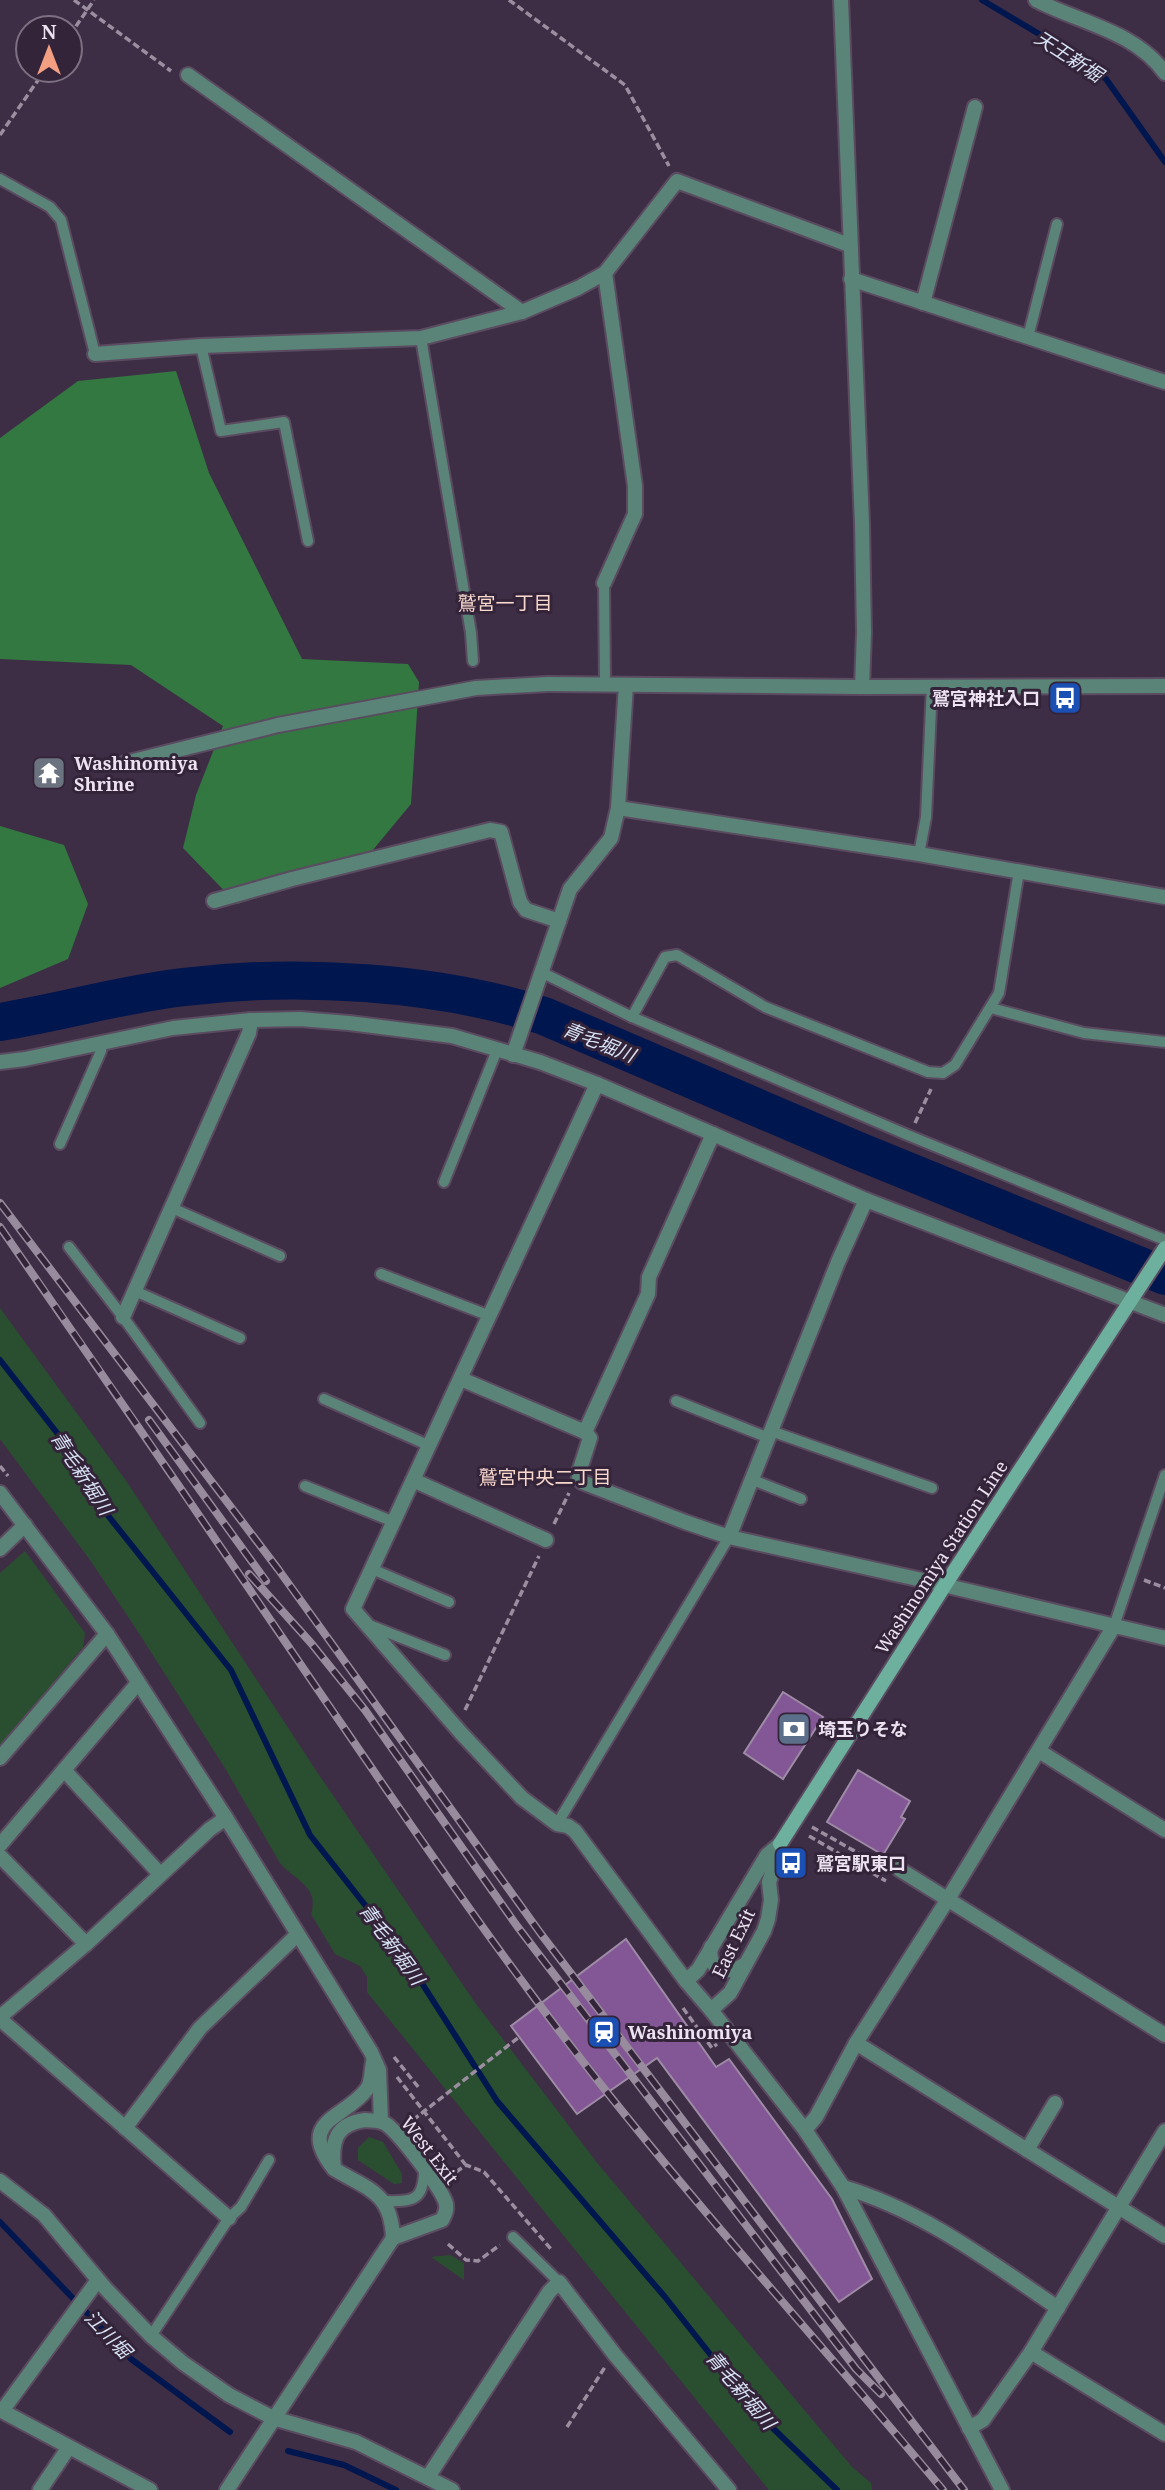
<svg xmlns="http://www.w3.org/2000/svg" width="1165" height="2490" font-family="'Noto Serif','Noto Sans JP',serif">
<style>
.green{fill:#2a4f30}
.forest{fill:#337741}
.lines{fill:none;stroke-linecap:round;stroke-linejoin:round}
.stream{stroke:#00164f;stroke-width:6}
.river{stroke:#00164f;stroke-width:38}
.building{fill:#835695;stroke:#9e8ba6;stroke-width:2}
.service-casing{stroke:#5a4b61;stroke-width:14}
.pedestrian-casing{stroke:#5a4b61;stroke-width:18}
.minor-casing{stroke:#5a4b61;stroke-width:18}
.tertiary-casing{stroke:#5a4b61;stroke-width:18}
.secondary-casing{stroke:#5a4b61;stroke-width:18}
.path{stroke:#9c8ea1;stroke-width:3.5;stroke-dasharray:7 3.5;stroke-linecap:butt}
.service{stroke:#5b8478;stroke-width:10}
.pedestrian{stroke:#5b8478;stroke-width:14}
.minor{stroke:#5b8478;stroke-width:14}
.tertiary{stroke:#5b8478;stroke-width:14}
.secondary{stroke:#6db09d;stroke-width:14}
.rail-casing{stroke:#988b9d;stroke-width:8}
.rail{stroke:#34243a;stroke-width:5;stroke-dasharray:16;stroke-linecap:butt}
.labels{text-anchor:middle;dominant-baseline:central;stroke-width:6;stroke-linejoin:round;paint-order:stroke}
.poi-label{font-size:18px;font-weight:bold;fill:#ede2f1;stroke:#34243a;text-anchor:start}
.street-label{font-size:18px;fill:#ede2f1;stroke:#34243a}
.water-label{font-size:19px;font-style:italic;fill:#d8e3f5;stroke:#34243a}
.neighbourhood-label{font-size:19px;fill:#f8d8cc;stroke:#34243a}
</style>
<rect width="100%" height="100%" fill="#3e2e45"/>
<g class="green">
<path d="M0,1308L127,1482L317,1772L476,2004L598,2164L852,2467L871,2483L872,2490H769L367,1992V1977L360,1966L335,1954L311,1914C320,1886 294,1880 280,1863L225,1768L133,1624L90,1560L0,1439Z"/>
<path d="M25,1551L85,1633L83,1647L0,1747V1573Z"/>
<path d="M369,2137L383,2142L402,2174V2183L394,2184L358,2160V2148Z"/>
<path d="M450,2255L464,2263V2280L431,2257Z"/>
</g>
<g class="forest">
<path d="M176,371L209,473L302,659L408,664L419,682L411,804L358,868L237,904L183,848L196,795L223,726L131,665L0,659V438L78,381Z"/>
<path d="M0,826L64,845L88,904L68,959L0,988Z"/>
</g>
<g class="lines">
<g class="stream">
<path d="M982,0L1066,50L1106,79L1165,162"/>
<path d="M0,1360L61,1438L102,1508L231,1670L310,1835L402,1952L497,2101L665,2297L755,2411L837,2490"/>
<path d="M0,2222L131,2359L230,2432"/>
<path d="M288,2451L344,2465L396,2490"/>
</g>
<path class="river" d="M0,1022C62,1012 122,994 184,987C296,973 436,981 544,1016L856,1150L1165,1276"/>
</g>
<g class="building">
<path d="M783,1692L823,1717L783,1779L744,1753Z"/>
<path d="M858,1770L910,1801L901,1817L905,1819L883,1855L827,1822Z"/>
<path d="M626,1939L716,2067L729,2059L832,2199L872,2279L839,2302L657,2058L577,2114L511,2026Z"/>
</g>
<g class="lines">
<defs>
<g id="service">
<path d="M0,179L50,207L61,220L95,354"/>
<path d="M1028,337L1057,224"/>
<path d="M421,338L471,633L473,661"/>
<path d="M201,346L221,431L284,422L308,541"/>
<path d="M604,583L605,684"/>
<path d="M919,854L926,817L932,686"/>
<path d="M543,973L632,1017L910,1136L1165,1240"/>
<path d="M991,1008L1084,1033L1165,1042"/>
<path d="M632,1017L665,957L677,955L765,1007L928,1072L943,1073L955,1065L999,993L1019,871"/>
<path d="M60,1144L101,1051L102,1042"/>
<path d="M444,1182L497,1050"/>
<path d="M172,1208L280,1256"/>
<path d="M69,1247L123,1317L200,1423"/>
<path d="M381,1274L490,1316"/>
<path d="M135,1291L240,1338"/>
<path d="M324,1399L430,1446"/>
<path d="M676,1401L769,1438"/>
<path d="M771,1431L932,1488"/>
<path d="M753,1480L801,1499"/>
<path d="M305,1486L394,1522"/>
<path d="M372,1569L449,1602"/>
<path d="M369,1625L445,1655"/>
<path d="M1114,1626L1165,1475"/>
<path d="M557,1824L729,1537"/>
<path d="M385,2201C414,2202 424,2200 424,2169"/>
<path d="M513,2237L559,2282"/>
<path d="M151,2336L229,2218L241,2207L269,2160"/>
</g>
<path id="pedestrian" d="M125,763L278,725L476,688L548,684"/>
<g id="minor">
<path d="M1036,0C1080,23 1135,31 1165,73"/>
<path d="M188,75L522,312"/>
<path d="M851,279L1165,382"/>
<path d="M923,303L975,107"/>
<path d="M95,354L201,346L421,338L522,312L578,288L605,273L677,181L849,245"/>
<path d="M604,583L635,514V486L605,273"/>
<path d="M618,808L919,854L1165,897"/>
<path d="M214,901L292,879L490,830L501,832L520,902L526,910L559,921"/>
<path d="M513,1055L570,889L611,838L618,808L626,685"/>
<path d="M0,1062L25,1059L173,1028L251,1020L300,1019L349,1023L452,1036L540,1062L597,1084L866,1200L1165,1315"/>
<path d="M597,1084L353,1609L461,1733L522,1798L557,1824L568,1826L575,1831L686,1981"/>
<path d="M123,1317L249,1033L251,1020"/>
<path d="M461,1379L585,1432L590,1438L579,1472V1478L582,1482L685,1522L729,1537L931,1582L1165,1638"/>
<path d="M585,1432L648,1294L649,1277L713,1134"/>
<path d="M413,1480L546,1540"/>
<path d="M0,1493L107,1634L226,1818L371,2052L379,2070L381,2121"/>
<path d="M729,1537L838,1262L866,1200"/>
<path d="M0,1549L25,1525"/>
<path d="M1039,1751L1165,1830"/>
<path d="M0,1758L107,1634"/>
<path d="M64,1770L160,1874"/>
<path d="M0,1845L138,1683"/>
<path d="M0,1856L86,1944"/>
<path d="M899,1869L1165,2035"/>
<path d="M711,2010L805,2130L843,2187L1002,2490"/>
<path d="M0,2017L86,1944L210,1829L226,1818"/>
<path d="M0,2019L229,2218"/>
<path d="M856,2043L1165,2236"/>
<path d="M125,2128L200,2028L297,1935"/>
<path d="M805,2130L816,2117L856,2043L948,1899L1114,1626"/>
<path d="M1027,2150L1055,2103"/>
<path d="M334,2169C295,2120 345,2119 367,2089C372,2082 371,2071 373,2062"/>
<path d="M0,2181L44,2215L105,2288L151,2336L183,2363L229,2395L273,2418L356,2442L452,2490"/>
<path d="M843,2187C924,2211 990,2262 1058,2308"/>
<path d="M1031,2352L1165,2434"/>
<path d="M0,2410L150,2490"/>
<path d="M2,2411L98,2280"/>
<path d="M969,2428L983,2420L1031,2352L1165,2131"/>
<path d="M428,2477L549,2292L559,2282L615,2355L729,2490"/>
<path d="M40,2490L69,2447"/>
</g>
<g id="tertiary">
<path d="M841,0L862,524L864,632L862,687"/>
<path d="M548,684L862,687L1165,686"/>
<path d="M780,1844L777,1859L769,1882L771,1900L768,1919L764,1931L730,1993L711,2010L686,1981L698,1970L767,1855Z"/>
<path d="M711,1947C706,1970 729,1976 744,1965"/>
<path d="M365,2120C372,2121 380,2120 386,2124C399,2133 443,2190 446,2204C447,2211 445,2214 442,2220L393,2238C391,2192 369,2190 334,2169C331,2142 335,2124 365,2120Z"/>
<path d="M227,2490L393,2238"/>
</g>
<path id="secondary" d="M780,1844L945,1585L1165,1248"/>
</defs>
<use href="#service" class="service-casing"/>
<use href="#pedestrian" class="pedestrian-casing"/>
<use href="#minor" class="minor-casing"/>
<use href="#tertiary" class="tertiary-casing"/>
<use href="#secondary" class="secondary-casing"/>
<g class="path">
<path d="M74,0L171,71"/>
<path d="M509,0L625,85L669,166"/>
<path d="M70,35L94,0"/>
<path d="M0,135L45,70"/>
<path d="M915,1123L931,1089"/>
<path d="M0,1466L8,1476"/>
<path d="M554,1524L569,1493"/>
<path d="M1144,1580L1165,1588"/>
<path d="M465,1710L539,1556"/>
<path d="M812,1827L881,1866"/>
<path d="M809,1836L886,1881"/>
<path d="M683,2008L712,2048L717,2044"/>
<path d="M394,2057L419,2088"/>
<path d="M397,2077L465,2164"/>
<path d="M413,2120L519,2037"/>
<path d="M456,2172L466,2165L484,2172L551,2249"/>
<path d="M448,2244L466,2260L478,2261L500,2245"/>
<path d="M567,2427L605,2367"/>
</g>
<use href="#service" class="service"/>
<use href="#pedestrian" class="pedestrian"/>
<use href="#minor" class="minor"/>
<use href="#tertiary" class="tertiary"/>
<use href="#secondary" class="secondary"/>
<defs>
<g id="rail">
<path d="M0,1203L278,1569L541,1934L964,2490"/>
<path d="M0,1227C106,1379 210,1531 314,1684C386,1789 457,1894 533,1996C660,2168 806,2325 943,2490"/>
<path d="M149,1420L266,1581"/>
<path d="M249,1574L311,1643L365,1710L517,1926L856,2369L881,2394"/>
</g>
</defs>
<use href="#rail" class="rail-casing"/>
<use href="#rail" class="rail"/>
</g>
<defs>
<symbol id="bus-square" viewBox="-11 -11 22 22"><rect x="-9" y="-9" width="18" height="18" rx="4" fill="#1a4fb4" stroke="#34243a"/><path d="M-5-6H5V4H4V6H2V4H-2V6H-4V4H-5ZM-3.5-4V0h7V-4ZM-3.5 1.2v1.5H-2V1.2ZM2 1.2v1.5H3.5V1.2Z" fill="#fff"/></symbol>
<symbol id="temple-square" viewBox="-11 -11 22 22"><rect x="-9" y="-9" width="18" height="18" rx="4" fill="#6b7280" stroke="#34243a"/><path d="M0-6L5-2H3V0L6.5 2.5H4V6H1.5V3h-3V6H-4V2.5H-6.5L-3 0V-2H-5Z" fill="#fff"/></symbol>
<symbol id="bank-square" viewBox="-11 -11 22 22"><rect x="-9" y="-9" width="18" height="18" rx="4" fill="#5c6f8a" stroke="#34243a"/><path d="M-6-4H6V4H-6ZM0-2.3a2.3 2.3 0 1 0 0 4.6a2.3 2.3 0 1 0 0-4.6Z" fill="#fff"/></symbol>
<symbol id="station-square" viewBox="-11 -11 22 22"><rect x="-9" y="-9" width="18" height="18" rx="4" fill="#1a4fb4" stroke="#34243a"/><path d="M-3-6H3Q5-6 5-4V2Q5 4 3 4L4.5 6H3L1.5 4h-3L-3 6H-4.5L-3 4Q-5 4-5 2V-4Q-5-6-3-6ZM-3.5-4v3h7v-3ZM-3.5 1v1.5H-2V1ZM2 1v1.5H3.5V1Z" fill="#fff"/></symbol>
</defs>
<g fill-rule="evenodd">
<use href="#bus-square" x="1046" y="679" width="38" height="38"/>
<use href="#temple-square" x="30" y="754" width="38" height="38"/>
<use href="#bank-square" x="775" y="1710" width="38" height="38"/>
<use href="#bus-square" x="772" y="1844" width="38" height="38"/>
<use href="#station-square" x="585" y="2013" width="38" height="38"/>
</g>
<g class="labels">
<g class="poi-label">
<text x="1040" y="698" text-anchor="end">鷲宮神社入口</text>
<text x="74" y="763">Washinomiya<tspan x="74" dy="21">Shrine</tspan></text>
<text x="818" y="1729">埼玉りそな</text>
<text x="816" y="1863">鷲宮駅東口</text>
<text x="628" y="2032">Washinomiya</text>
</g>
<g class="street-label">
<text transform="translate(941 1557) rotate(-57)">Washinomiya Station Line</text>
<text transform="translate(733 1943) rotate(-64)">East Exit</text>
<text transform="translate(430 2150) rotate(52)">West Exit</text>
</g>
<g class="water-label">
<text transform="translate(1069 56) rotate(33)">天王新堀</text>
<text transform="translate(599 1042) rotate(22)">青毛堀川</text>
<text transform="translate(82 1473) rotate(57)">青毛新堀川</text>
<text transform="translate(392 1944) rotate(54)">青毛新堀川</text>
<text transform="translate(108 2334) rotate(46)">江川堀</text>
<text transform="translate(741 2390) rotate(50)">青毛新堀川</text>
</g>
<g class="neighbourhood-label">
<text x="505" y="603">鷲宮一丁目</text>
<text x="545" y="1477">鷲宮中央二丁目</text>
</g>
</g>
<g transform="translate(49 49)"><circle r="33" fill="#34243a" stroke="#7e7083" stroke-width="2"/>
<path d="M0-5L12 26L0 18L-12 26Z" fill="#f2a081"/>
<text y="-10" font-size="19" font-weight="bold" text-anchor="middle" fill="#ede2f1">N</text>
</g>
</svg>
